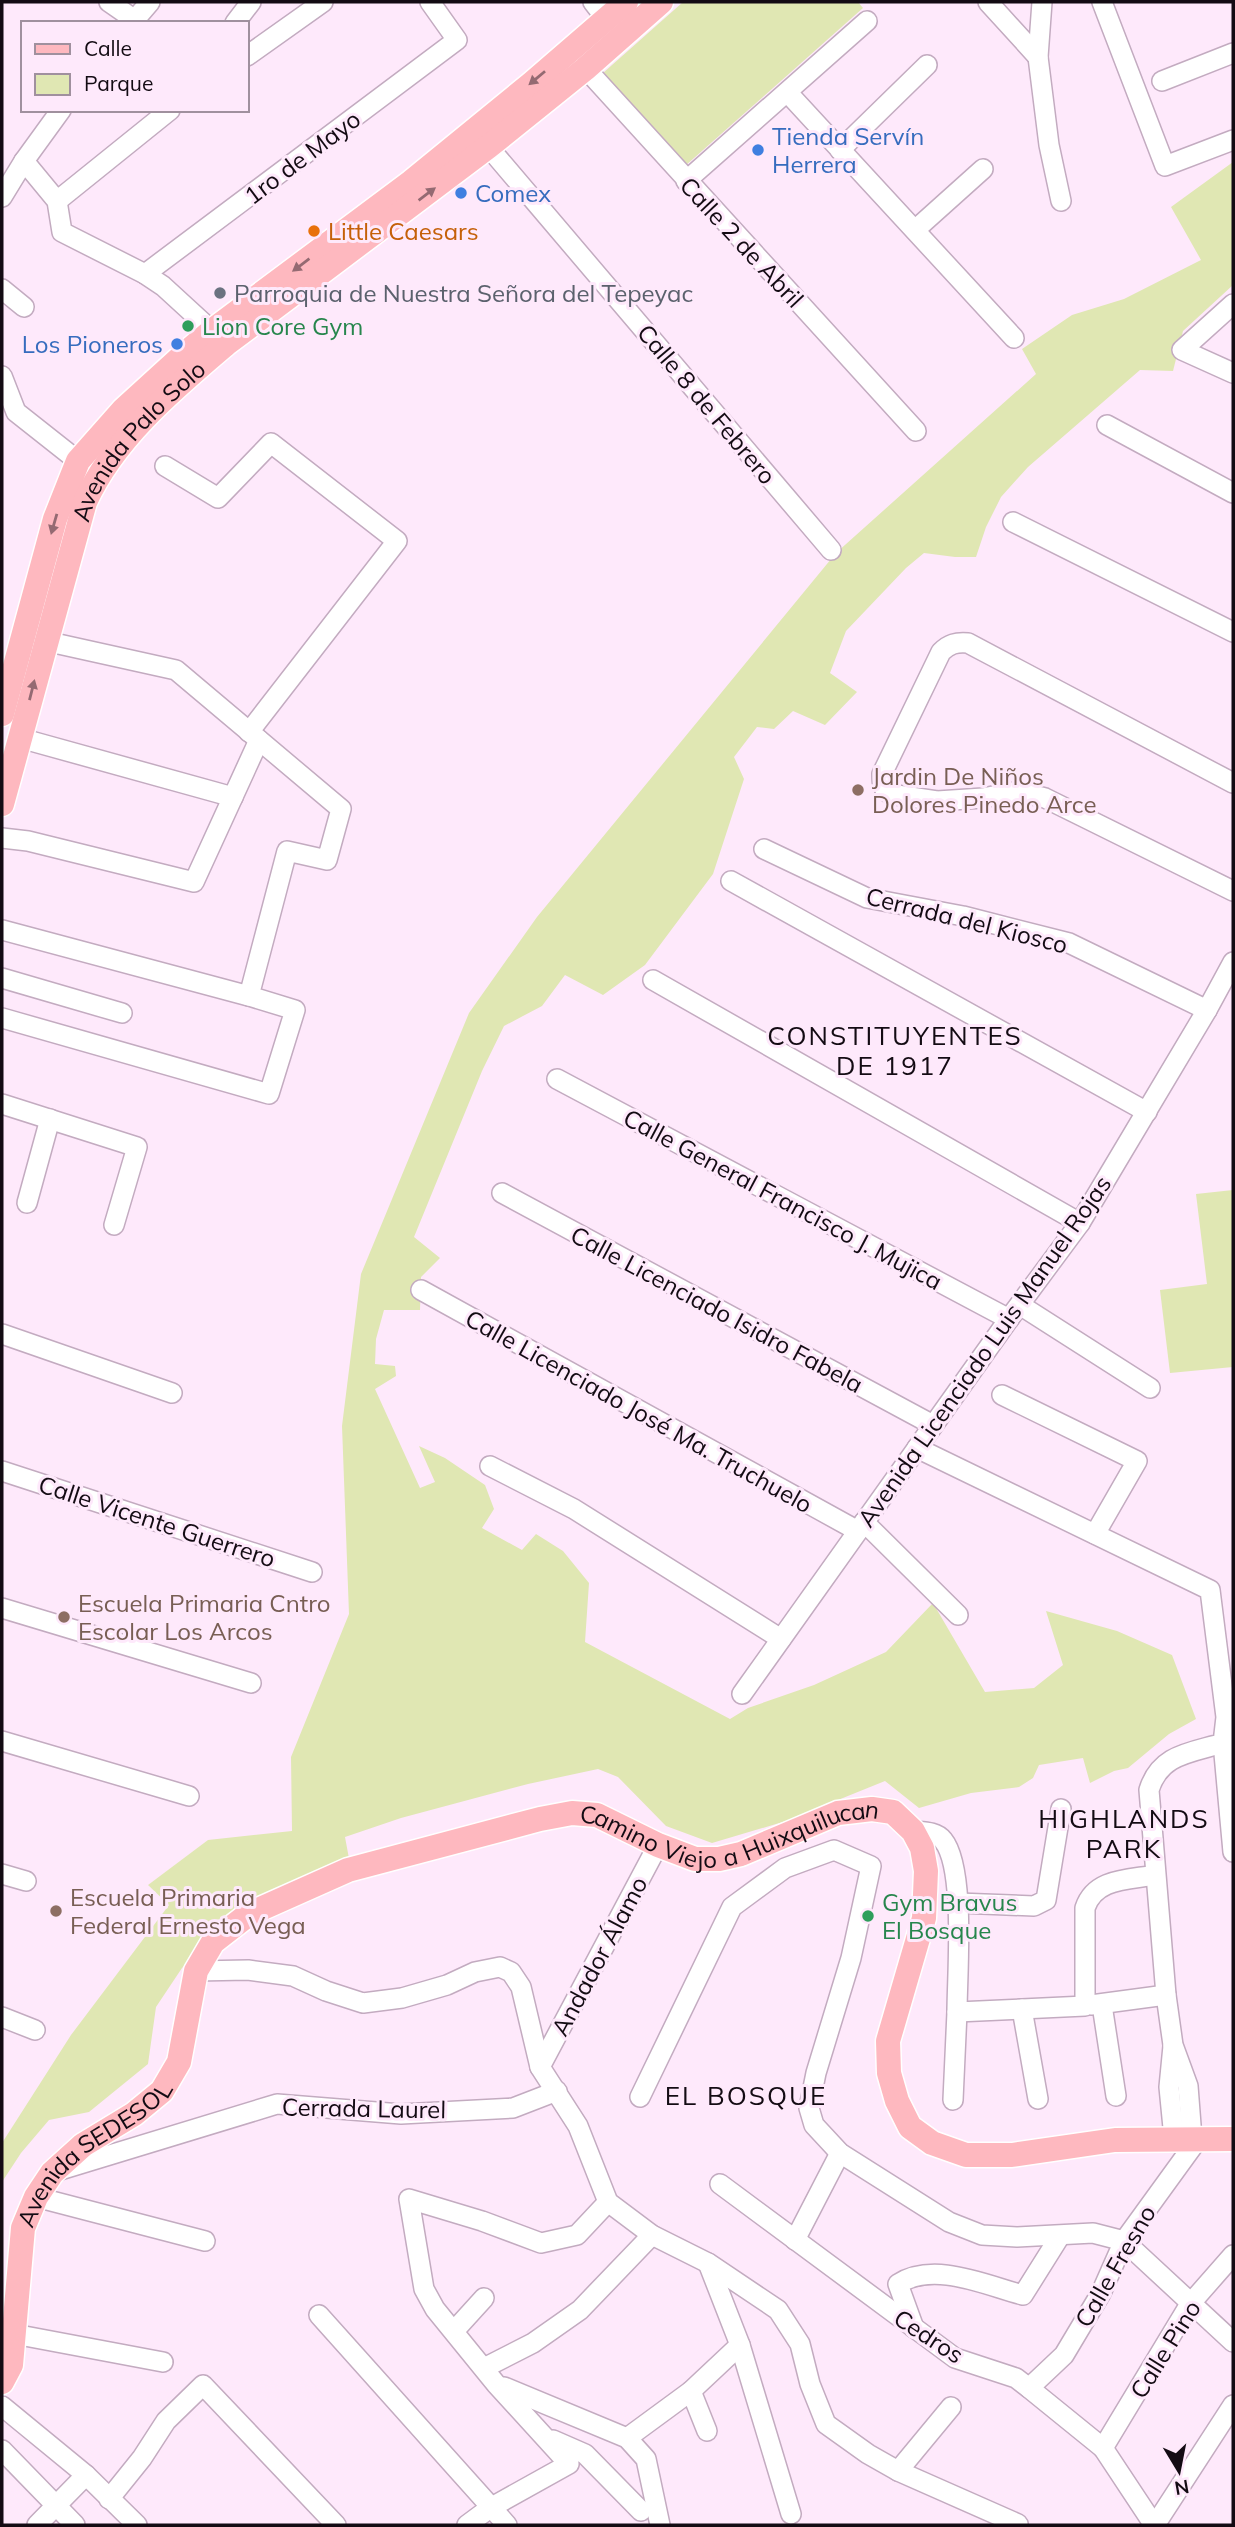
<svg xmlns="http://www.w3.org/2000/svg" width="1235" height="2527" font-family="Mulish,sans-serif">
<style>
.green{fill:#e0e7b3}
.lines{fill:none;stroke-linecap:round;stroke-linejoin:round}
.minor-casing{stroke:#c3abc0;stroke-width:22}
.major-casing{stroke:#fff;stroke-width:27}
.minor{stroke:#fff;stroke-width:19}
.major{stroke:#feb8bf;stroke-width:24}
.oneway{fill:#946a72}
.shop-dot{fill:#3f7fe0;stroke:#fee9fb;stroke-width:2.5}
.food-dot{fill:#e8710a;stroke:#fee9fb;stroke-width:2.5}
.worship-dot{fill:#6b7280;stroke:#fee9fb;stroke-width:2.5}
.leisure-dot{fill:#2e9e5b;stroke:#fee9fb;stroke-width:2.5}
.education-dot{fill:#8d6e63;stroke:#fee9fb;stroke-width:2.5}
.labels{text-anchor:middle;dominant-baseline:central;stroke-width:6;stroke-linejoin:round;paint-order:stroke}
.shop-label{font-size:24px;fill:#366cbe;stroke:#fee9fb;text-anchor:start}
.street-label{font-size:24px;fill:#130b13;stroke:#fee9fb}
.food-label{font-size:24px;fill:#c56008;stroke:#fee9fb;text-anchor:start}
.worship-label{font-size:24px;fill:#5b616d;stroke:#fee9fb;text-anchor:start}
.leisure-label{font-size:24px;fill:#27864d;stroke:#fee9fb;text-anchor:start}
.education-label{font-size:24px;fill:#785e54;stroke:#fee9fb;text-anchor:start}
.neighbourhood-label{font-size:26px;letter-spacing:2px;fill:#130b13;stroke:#fee9fb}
</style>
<rect width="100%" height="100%" fill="#fee9fb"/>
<g class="green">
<path d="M683,2H858L863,8L685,166L603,73Z"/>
<path d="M1233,162V285L1183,331L1173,371L1140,370L1028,467L1001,497L986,527L976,557H955L924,553L906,568L846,631L830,673L857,692L825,725L793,711L774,729L757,727L734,757L744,779L713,874L645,965L603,995L565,975L542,1006L504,1026L482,1071L414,1237L440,1258L421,1277L420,1310H384L376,1339L375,1364L395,1366L396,1376L375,1389L420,1488L435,1482L419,1446L445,1458L485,1485L494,1509L482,1528L522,1550L536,1534L563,1551L589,1583L585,1642L730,1719L748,1708L814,1685L886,1652L933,1603L985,1692L1034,1688L1063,1665L1046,1611L1117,1631L1172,1655L1196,1719L1169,1734L1128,1768L1114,1771L1090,1783L1083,1758L1039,1765L1033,1778L1019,1787L971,1793L919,1808L885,1781L786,1821L712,1843L666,1826L618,1777L598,1769L528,1784L401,1818L345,1837L350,1864L212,1936L182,1968L156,2007L148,2064L89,2112L49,2120L21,2153L2,2182V2143L71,2035L169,1905L148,1885L208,1840L292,1831L291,1757L349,1614L342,1426L361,1274L469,1013L537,917L836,553L1036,374L1022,349L1072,315L1124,299L1201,260L1171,207Z"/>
<path d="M1233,1190V1367L1170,1373L1160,1290L1207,1284L1196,1194Z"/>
</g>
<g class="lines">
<defs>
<g id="minor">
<path d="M109,2L135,20"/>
<path d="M593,2L613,28"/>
<path d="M988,2L1038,57"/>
<path d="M1042,2L1038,57L1049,145L1061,201"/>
<path d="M1102,2L1165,166L1233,140"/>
<path d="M132,23L150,2"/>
<path d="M235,23L251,2"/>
<path d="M247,56L323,2"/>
<path d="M577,59L916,431"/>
<path d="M1162,81L1233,53"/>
<path d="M788,93L1014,338"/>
<path d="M480,137L831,550"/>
<path d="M840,150L927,65"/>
<path d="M24,161L57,201L62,232L145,274L163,286L223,341"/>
<path d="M686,181L867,21"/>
<path d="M2,197L24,161L61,110"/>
<path d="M57,201L170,110"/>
<path d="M915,230L983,169"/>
<path d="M145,274L457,40L430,2"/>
<path d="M2,289L24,307"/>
<path d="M1233,304L1182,350L1233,373"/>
<path d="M2,376L16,412L97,476"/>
<path d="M1107,425L1233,493"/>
<path d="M165,466L218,498L271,443L397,541L249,732"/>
<path d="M1013,522L1233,632"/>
<path d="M20,738L233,797"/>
<path d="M1233,783L968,643C956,642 949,644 941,652L882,774C882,784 882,788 890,794L937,801L983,798L1018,791L1045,798L1233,891"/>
<path d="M2,838L28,841L194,882L259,740"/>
<path d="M764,849L867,898L963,916L1069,943L1207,1010"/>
<path d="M731,881L1147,1112"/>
<path d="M2,930L249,996"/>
<path d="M2,978L122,1013"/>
<path d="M653,980L1080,1223"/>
<path d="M2,1018L269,1094L295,1010L249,996L287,851L327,860L341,809L176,670L45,641"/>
<path d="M557,1079L1009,1319"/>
<path d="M2,1104L137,1147L114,1225"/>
<path d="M502,1193L933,1425"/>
<path d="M27,1203L50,1119"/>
<path d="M421,1290L858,1531"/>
<path d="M1020,1305L1150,1388"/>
<path d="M2,1334L172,1393"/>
<path d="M1002,1395L1137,1461L1095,1534"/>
<path d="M917,1448L1210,1590L1226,1717L1223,1743C1190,1753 1160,1754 1149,1790L1166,1995L1173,2045L1188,2086L1192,2138"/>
<path d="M490,1466L574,1509L781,1639"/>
<path d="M2,1471L312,1572"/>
<path d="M864,1522L958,1615"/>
<path d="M2,1608L251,1683"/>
<path d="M742,1694L1014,1312L1080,1223L1207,1010L1233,962"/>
<path d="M2,1741L189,1796"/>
<path d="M1223,1743L1233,1852"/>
<path d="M913,1831C923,1832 936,1831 943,1840C966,1868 957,1974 957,2012L1085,2006V1908C1095,1878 1128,1880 1155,1875"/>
<path d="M2,1874L26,1881"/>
<path d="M958,1903L1034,1906L1046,1900L1061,1809"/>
<path d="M196,1971L248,1970L293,1976L326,1991L363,2003L402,1998L447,1985L475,1972L500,1967L511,1972L521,1987L540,2067L578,2126L608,2202L652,2235L708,2263L778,2310L800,2344L810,2384L826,2424L868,2454L898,2471L1018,2524"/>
<path d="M1091,2005L1166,1995"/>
<path d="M1102,2005L1116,2096"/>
<path d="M1022,2009L1038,2099"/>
<path d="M2,2017L35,2030"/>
<path d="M1173,2046L1169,2087L1174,2138"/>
<path d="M540,2067L658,1845"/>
<path d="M640,2097L732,1907L785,1868L834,1850L871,1866L851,1958L816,2073L809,2108L814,2125L840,2153L949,2222L982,2235L1017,2237L1093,2233L1124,2241L1233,2342"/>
<path d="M953,2100L957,2012"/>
<path d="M57,2171L277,2104L401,2114L513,2108L557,2091"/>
<path d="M720,2184L955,2358L1016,2378L1029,2388L1103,2448L1154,2525"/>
<path d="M36,2197L205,2241"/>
<path d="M795,2240L840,2153"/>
<path d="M708,2263L740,2345L791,2514"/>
<path d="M319,2315L507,2525"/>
<path d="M914,2328L898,2284C934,2261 985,2285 1023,2295L1060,2236"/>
<path d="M454,2331L484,2298"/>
<path d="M14,2334L163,2362"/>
<path d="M484,2368L533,2343L580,2310L652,2235"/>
<path d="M504,2387L627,2438L646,2459L660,2525"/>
<path d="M1029,2388L1064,2355L1101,2293L1124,2241L1198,2139"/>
<path d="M691,2391L707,2431"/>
<path d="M2,2406L86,2475L137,2525"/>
<path d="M627,2438L691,2391L740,2345"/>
<path d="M553,2440L585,2454L641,2511"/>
<path d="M1103,2448L1190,2304L1233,2255"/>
<path d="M2,2450L75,2525"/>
<path d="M898,2471L951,2407"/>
<path d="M109,2499L142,2458L166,2421L203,2385L336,2525"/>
<path d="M37,2525L86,2475"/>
<path d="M467,2525L490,2508L569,2464L496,2384L435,2309L424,2289L409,2199L482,2221L541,2243L577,2235L608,2202"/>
<path d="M1155,2525L1233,2405"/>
</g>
<g id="major">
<path d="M2,714L55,519L78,461L124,409L180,358L213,330L411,182L531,84L626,2"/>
<path id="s1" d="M2,804L85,502C114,438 173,389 226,344L488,147L585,69L661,2"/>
<path id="s2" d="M2,2382L11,2365L23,2228L36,2197L52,2173L83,2145L134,2114L162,2091L179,2062L196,1971L213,1942L249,1914L348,1870L540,1819L572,1813L597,1815L658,1845L695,1859H719L741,1854L838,1813L872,1809L893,1812L913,1831L922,1848L926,1871L924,1918L888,2041L889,2073L897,2101L910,2127L932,2143L966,2155H1012L1115,2140L1233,2139"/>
</g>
</defs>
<use href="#minor" class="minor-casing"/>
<use href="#major" class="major-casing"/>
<use href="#minor" class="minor"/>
<use href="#major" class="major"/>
</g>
<defs><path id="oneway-solid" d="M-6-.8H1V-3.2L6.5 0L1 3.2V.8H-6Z" transform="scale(1.75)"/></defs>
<g class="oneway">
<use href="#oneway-solid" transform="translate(537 78) rotate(140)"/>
<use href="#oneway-solid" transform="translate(427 194) rotate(-37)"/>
<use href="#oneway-solid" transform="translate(301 265) rotate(143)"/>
<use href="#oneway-solid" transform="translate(54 524) rotate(106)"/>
<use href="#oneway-solid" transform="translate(32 690) rotate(-76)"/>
</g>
<g class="shop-dot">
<circle cx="758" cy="150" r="7"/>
<circle cx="461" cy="193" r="7"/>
<circle cx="177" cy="344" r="7"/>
</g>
<circle class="food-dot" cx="314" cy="231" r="7"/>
<circle class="worship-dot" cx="220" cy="293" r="7"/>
<g class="leisure-dot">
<circle cx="188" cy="326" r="7"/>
<circle cx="868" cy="1916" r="7"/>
</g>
<g class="education-dot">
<circle cx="858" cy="790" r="7"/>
<circle cx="64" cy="1617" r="7"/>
<circle cx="56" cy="1911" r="7"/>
</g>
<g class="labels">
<g class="shop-label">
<text x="772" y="136">Tienda Servín<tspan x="772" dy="28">Herrera</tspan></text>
<text x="475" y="193">Comex</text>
<text x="163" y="344" text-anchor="end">Los Pioneros</text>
</g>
<g class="street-label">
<text transform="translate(302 157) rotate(-37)">1ro de Mayo</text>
<text transform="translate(742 242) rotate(47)">Calle 2 de Abril</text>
<text transform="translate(707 404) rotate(50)">Calle 8 de Febrero</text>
<text stroke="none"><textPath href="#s1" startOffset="394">Avenida Palo Solo</textPath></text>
<text transform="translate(967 920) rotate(14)">Cerrada del Kiosco</text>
<text transform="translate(783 1199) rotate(28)">Calle General Francisco J. Mujica</text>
<text transform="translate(717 1309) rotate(28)">Calle Licenciado Isidro Fabela</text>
<text transform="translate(984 1351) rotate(-55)">Avenida Licenciado Luis Manuel Rojas</text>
<text transform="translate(639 1411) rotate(29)">Calle Licenciado José Ma. Truchuelo</text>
<text transform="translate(157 1521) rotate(18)">Calle Vicente Guerrero</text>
<text stroke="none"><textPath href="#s2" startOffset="1069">Camino Viejo a Huixquilucan</textPath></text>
<text transform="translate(599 1956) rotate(-62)">Andador Álamo</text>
<text transform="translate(364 2108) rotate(1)">Cerrada Laurel</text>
<text stroke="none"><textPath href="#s2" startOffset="262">Avenida SEDESOL</textPath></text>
<text transform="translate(1115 2266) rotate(-60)">Calle Fresno</text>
<text transform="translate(929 2336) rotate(33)">Cedros</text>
<text transform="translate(1165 2349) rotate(-58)">Calle Pino</text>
</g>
<g class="food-label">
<text x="328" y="231">Little Caesars</text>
</g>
<g class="worship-label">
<text x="234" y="293">Parroquia de Nuestra Señora del Tepeyac</text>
</g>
<g class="leisure-label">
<text x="202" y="326">Lion Core Gym</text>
<text x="882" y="1902">Gym Bravus<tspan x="882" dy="28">El Bosque</tspan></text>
</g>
<g class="education-label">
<text x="872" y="776">Jardin De Niños<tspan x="872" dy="28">Dolores Pinedo Arce</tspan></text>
<text x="78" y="1603">Escuela Primaria Cntro<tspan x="78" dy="28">Escolar Los Arcos</tspan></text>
<text x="70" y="1897">Escuela Primaria<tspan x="70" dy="28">Federal Ernesto Vega</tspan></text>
</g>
<g class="neighbourhood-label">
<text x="895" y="1035">CONSTITUYENTES<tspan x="895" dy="30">DE 1917</tspan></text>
<text x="1124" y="1818">HIGHLANDS<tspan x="1124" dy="30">PARK</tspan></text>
<text x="746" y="2095">EL BOSQUE</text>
</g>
</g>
<rect width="1235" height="2527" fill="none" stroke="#130b13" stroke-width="7"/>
<rect x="21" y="21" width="228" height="91" fill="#fee9fb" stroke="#a0909e" stroke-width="2"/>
<rect x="35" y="44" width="35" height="10" fill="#feb8bf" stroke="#a0909e" stroke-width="2"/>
<text x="84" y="56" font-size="21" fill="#130b13">Calle</text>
<rect x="35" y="74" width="35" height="21" fill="#e0e7b3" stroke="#a0909e" stroke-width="2"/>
<text x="84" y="91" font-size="21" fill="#130b13">Parque</text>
<g transform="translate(1179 2471) rotate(170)" stroke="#fee9fb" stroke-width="5" paint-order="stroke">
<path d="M0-5L12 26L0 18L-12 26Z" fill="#130b13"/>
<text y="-10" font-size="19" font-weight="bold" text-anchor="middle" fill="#130b13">N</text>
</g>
</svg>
